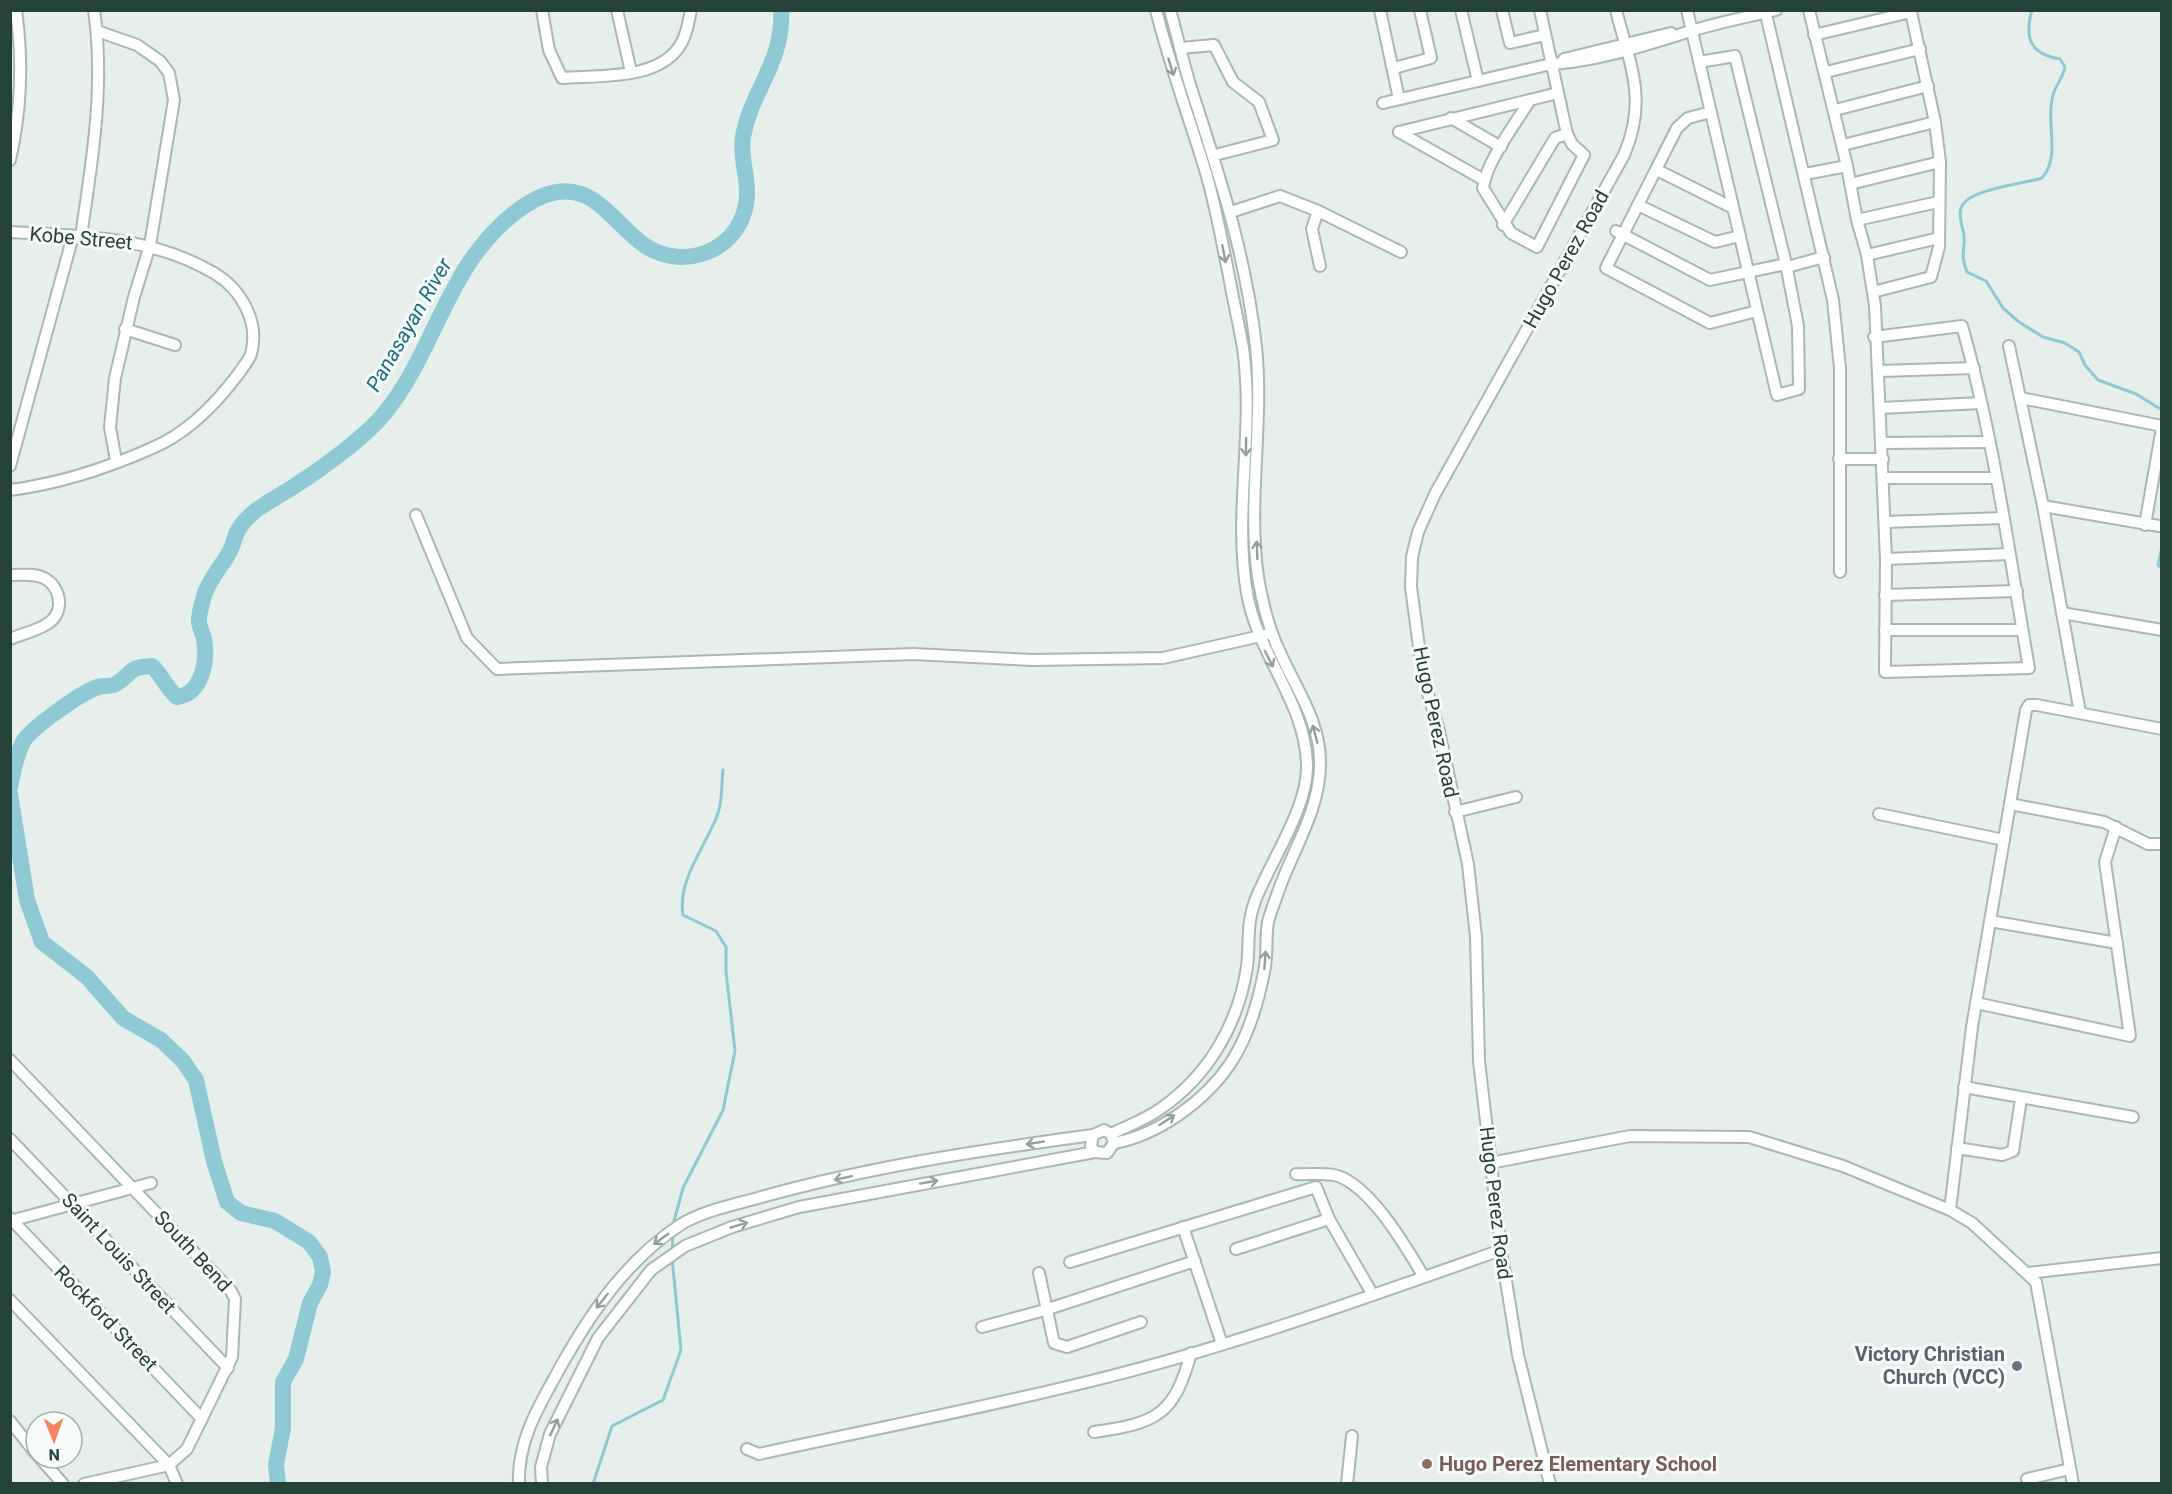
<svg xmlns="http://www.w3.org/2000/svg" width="2172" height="1494" font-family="Roboto,sans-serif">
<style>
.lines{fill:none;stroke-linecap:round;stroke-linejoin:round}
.stream{stroke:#8ec9d4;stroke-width:3}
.river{stroke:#8ec9d4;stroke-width:16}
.minor-casing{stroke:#a8b8b2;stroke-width:14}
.minor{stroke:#fff;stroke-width:10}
.oneway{stroke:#92a09c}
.worship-dot{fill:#6b7280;stroke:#f7fbf9;stroke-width:2}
.education-dot{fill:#8d6e63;stroke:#f7fbf9;stroke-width:2}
.labels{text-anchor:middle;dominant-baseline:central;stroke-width:6;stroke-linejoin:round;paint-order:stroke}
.street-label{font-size:20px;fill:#24423a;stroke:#f7fbf9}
.worship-label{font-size:20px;font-weight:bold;fill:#5b616d;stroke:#f7fbf9;text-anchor:end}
.education-label{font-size:20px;font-weight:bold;fill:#785e54;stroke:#f7fbf9;text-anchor:start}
.water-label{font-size:21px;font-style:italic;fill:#1c6f80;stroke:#f7fbf9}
</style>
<rect width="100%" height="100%" fill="#e6efeb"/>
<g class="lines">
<g class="stream">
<path d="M2032,10C2024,38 2030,54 2060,59L2065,67C2063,77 2058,82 2054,92C2044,121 2062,155 2042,178C2023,184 1967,189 1961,208C1958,218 1963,226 1964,236C1965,251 1960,256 1967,272L1986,281L2003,308L2019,322L2043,337L2065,343L2079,352L2085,365L2098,380L2136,394L2162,410"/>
<path d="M2162,547L2158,565L2162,568"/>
<path d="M673,1225L683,1188L723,1110L735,1051L726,972V947L716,931L683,915C677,881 705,847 717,816C723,803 721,785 723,770"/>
<path d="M672,1252L673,1234"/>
<path d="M593,1484L612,1426L663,1400L681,1350L672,1258"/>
</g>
<g class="river">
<path d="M10,787C13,771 16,756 23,742C31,728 82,692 98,687C104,685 111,687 116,684C133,673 128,667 152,666C163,676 166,688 177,697C202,694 208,661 204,639C203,634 200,628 199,623C198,615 202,604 204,596C208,581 221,567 229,553C233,546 234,539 237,532C249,510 273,500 293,487C321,469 363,439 384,414C422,368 438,309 471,260C495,226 548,170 593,200C613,213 627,234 647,247C685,270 735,251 745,209C752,184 739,161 743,137C751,90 784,63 781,10"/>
<path d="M10,794L27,900L42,942L87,977L123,1018L161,1040L183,1061L196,1080L214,1161L227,1202L241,1213L275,1221L309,1242L320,1257L323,1272L320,1285L310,1303L296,1359L283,1382V1428L276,1465L278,1484"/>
</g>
<defs>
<g id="minor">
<path d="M542,10L549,50L562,78C599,75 662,81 682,42C687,33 689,20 691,10"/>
<path d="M617,10L631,72"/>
<path d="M1380,10L1399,99"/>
<path d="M1461,10L1478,81"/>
<path d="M1502,10L1510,43L1545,35"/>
<path d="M1687,10C1717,139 1747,267 1777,395L1799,389L1798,326L1786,264L1735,56L1699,62"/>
<path d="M1765,10L1833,300L1840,368V572"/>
<path d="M1809,10L1847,166L1857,220L1867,255L1875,306L1886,559L1885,672L2029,668C2009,554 1994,438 1962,326L1874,337"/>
<path d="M97,31L137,45L160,61L169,73L174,100L150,245L134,297L115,378L110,427L116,461"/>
<path d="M1814,35L1911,12L1935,122L1940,162L1939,247L1931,277L1873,292"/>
<path d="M1181,48L1214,45L1233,82L1259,102L1273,140L1215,155"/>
<path d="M1564,59L1671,33"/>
<path d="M1394,68L1431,58L1420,10"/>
<path d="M1826,72L1920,49"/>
<path d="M1530,100C1516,123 1486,162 1483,188L1511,233L1537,247L1584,155L1572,144L1567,134L1540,10"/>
<path d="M1383,103L1551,64C1599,61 1645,45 1691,31C1719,22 1748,17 1776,10"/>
<path d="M1835,110L1928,86"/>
<path d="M1711,112L1688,118L1677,128L1606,268L1710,323L1757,311"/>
<path d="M1451,118L1501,147"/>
<path d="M1399,132L1558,93"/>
<path d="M1399,132L1484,180"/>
<path d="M1843,145L1935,122"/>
<path d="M10,160C21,112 23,60 16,10"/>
<path d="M1657,170L1733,208"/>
<path d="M1805,174L1847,166"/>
<path d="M1850,184L1940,162"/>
<path d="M1638,205L1715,242L1740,236"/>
<path d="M1318,211L1312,229L1320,266"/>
<path d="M1231,212L1280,196L1318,211L1401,252"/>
<path d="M1857,220L1938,202"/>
<path d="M1503,225L1555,138L1567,134"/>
<path d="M1616,231L1710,280L1786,264"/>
<path d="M10,232C81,236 151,236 214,273C241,289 260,322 251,354C249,360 243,367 239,373C216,404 187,434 150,449C107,468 57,484 10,490"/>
<path d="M81,236C92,162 105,86 94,10"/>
<path d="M1867,255L1939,238"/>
<path d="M1787,267L1824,257"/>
<path d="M125,329L175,345"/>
<path d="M2009,346L2043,506L2080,713"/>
<path d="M1880,371L1974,368"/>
<path d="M2021,398L2162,426"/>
<path d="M1881,408L1981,403"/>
<path d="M1882,443L1989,442"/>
<path d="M1839,459H1883"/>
<path d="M10,466L73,236"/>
<path d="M1883,478H1996"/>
<path d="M2043,506L2159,526"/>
<path d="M416,515L467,638L497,669L913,654L1033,660L1163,658L1265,635"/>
<path d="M1885,522L2003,518"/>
<path d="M2145,525L2162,428"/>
<path d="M1886,559L2009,554"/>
<path d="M10,575C21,575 34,573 44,578C60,586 65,610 50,622C38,631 24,633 10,639"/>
<path d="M1885,595L2017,591"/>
<path d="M2062,613L2162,630"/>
<path d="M1885,630H2022"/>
<path d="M2010,804L2104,822L2148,844H2162"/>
<path d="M1455,812L1516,797"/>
<path d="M1879,814L2004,840"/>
<path d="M1990,921L2117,943"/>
<path d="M1976,1003L2130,1036L2105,862L2116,827"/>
<path d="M10,1060L231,1291L235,1299L232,1357L187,1449L169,1465L84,1484"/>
<path d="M1964,1087L2133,1117"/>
<path d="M1111,1134C1127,1126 1145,1120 1160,1109C1208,1076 1238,1025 1247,967C1250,943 1246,925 1255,901C1271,860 1308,808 1307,765C1306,703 1257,654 1247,593C1233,512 1255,430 1243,348C1239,324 1233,300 1229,276C1221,238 1215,200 1203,163C1187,112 1169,62 1156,10"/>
<path d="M10,1139L228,1368"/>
<path d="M1114,1143C1158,1135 1205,1101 1230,1064C1248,1037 1258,1003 1264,972C1268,955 1265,938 1268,922C1270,914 1273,906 1276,898C1290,854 1320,812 1320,764C1321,721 1294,686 1278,648C1268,626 1262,601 1258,577C1247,501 1264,423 1256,347C1246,256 1221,181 1193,94C1184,67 1178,38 1170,10"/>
<path d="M1957,1148L2002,1155L2013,1151L2021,1099"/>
<path d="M1490,1163L1630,1136L1749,1137L1843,1166L1950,1210L1972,1223L2036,1282L2073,1484"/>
<path d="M1296,1174C1309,1175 1327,1172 1338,1176C1372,1188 1406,1247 1424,1277"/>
<path d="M1950,1210L1972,1027L2026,710L2029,705H2037L2162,729"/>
<path d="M10,1218L202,1419"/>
<path d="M10,1221L151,1183"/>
<path d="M1183,1227L1222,1344"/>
<path d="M1236,1249L1329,1219"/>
<path d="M1070,1262L1316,1187L1329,1219L1373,1295"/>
<path d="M1039,1273L1054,1343L1067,1347L1141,1322"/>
<path d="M2028,1273L2162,1258"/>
<path d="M10,1300L169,1465L177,1484"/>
<path d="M982,1327L1045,1310L1195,1261"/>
<path d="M10,1421L36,1454"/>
<path d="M1094,1432C1156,1423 1174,1416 1191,1353"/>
<path d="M747,1449L759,1454C868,1430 978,1409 1087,1382C1227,1348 1365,1298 1501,1250"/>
<path d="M40,1458L63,1484"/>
<path d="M2027,1479L2070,1469"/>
<path d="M519,1484C517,1439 541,1403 561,1366C592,1311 627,1260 680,1225C702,1211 733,1205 758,1198C867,1167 981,1150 1093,1135"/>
<path d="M542,1484L541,1467L550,1434L598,1338L651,1270L685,1246L732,1227L799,1207L1095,1152L1107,1153L1114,1143L1111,1134L1104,1130L1093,1135L1091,1146L1095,1152"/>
<path d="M1347,1484L1352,1436"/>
<path d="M1550,1484L1518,1355L1501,1250L1479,1061L1476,937L1468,864L1438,727L1423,677L1411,587L1412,557L1418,532L1435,494L1624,155C1648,99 1630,66 1616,10"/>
</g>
</defs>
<use href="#minor" class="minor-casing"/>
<use href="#minor" class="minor"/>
</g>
<defs><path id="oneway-shaft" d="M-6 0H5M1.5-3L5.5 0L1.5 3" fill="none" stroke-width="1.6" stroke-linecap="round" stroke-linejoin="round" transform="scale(1.5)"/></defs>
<g class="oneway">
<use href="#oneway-shaft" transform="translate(1171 67) rotate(73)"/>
<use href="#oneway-shaft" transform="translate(1224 254) rotate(79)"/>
<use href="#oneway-shaft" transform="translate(1246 447) rotate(91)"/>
<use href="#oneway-shaft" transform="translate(1257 550) rotate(-92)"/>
<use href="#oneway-shaft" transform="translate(1269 659) rotate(63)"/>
<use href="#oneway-shaft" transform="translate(1315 734) rotate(-105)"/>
<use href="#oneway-shaft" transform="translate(1265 960) rotate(-86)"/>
<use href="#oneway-shaft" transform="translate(1167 1120) rotate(-33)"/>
<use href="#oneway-shaft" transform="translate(1035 1143) rotate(170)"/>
<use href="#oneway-shaft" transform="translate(843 1178) rotate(168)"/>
<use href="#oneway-shaft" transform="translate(929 1182) rotate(-10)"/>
<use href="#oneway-shaft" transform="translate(739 1225) rotate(-17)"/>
<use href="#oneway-shaft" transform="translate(661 1239) rotate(144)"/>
<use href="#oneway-shaft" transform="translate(602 1301) rotate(129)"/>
<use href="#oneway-shaft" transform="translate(554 1427) rotate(-65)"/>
</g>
<circle class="worship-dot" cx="2017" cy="1366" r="6"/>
<circle class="education-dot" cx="1427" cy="1464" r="6"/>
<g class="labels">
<g class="street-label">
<text transform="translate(81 238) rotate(5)">Kobe Street</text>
<text transform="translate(1566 259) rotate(-61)">Hugo Perez Road</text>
<text transform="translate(1436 722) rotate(78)">Hugo Perez Road</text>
<text transform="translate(1496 1203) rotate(83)">Hugo Perez Road</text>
<text transform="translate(193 1251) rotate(47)">South Bend</text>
<text transform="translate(119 1253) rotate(47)">Saint Louis Street</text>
<text transform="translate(106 1318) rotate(46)">Rockford Street</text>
</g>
<g class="worship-label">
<text x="2005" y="1354">Victory Christian<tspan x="2005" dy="23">Church (VCC)</tspan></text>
</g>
<g class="education-label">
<text x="1439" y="1464">Hugo Perez Elementary School</text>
</g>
<g class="water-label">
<text transform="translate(409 325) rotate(-60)">Panasayan River</text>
</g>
</g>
<rect width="2172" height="1494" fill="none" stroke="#24423a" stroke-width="24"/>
<g transform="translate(54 1440) rotate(179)"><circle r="28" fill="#f7fbf9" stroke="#a3b1ad" stroke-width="1.5"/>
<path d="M0-4.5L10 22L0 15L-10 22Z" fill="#f4845f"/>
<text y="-9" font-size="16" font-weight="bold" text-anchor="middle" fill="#24423a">N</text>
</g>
</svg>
